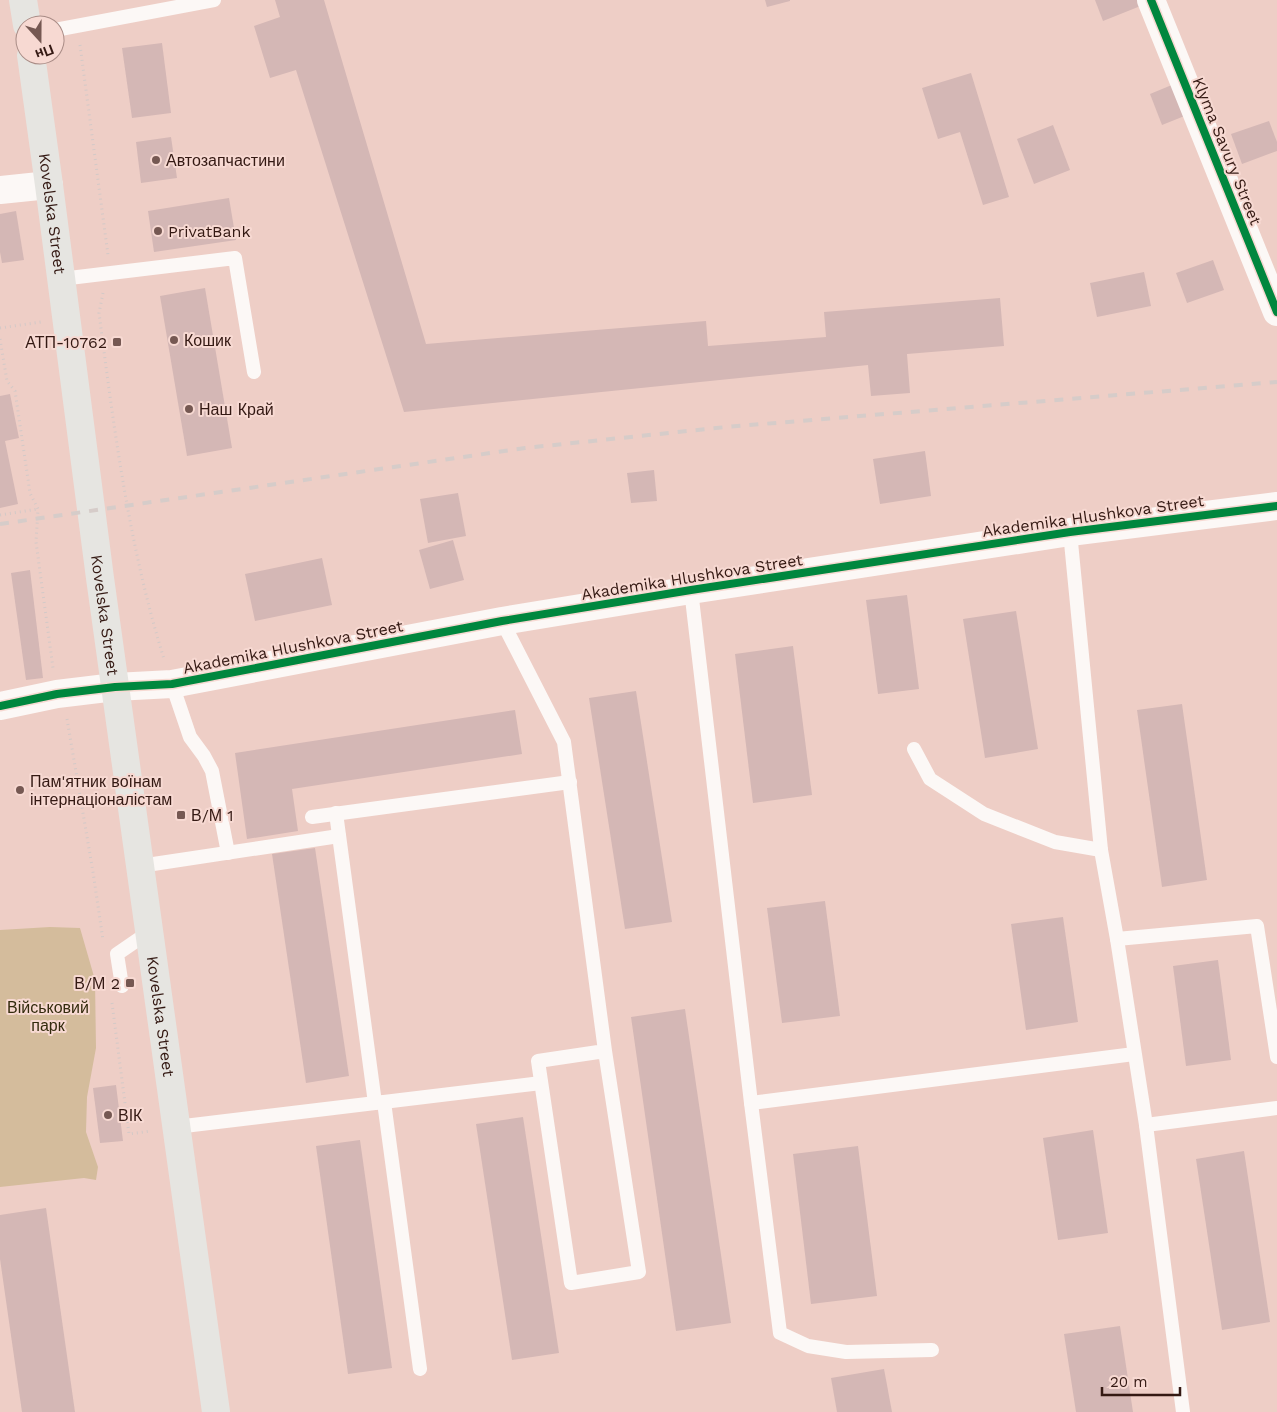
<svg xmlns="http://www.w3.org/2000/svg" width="1277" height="1412" font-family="'Work Sans',sans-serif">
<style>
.green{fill:#d4bc9c}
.building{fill:#d4b7b5}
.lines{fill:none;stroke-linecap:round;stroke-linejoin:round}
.path{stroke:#d3c9c7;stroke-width:3;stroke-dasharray:1 4;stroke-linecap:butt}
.lane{stroke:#fcf8f6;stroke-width:14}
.street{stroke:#fcf8f6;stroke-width:28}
.primary{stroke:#e6e5e1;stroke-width:28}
.rail{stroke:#d6ccc9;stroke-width:4;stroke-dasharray:9 9;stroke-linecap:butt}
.cycleway-casing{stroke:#f7d9d2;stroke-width:11}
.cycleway{stroke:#00873e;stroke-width:8}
.poi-dot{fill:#755852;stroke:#f7d9d2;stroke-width:2}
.labels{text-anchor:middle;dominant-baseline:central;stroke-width:4;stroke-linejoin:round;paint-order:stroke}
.street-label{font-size:16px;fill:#341913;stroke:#f7d9d2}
.poi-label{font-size:16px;fill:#341913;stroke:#f7d9d2;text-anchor:start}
.park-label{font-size:16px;fill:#332b0d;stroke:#f7d9d2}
</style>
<rect width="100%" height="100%" fill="#eecec6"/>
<path class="green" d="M50,927L80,928L95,980L96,1048L87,1097L86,1132L98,1167L96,1180L84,1178L0,1187V930Z"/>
<g class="building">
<path d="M275,0H324L426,344L706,321L708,346L826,337L824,312L1000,298L1004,346L907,354L910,393L871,396L868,365L404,412L296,70L270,78L254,26L280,17Z"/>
<path d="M765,0H790V1L767,7Z"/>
<path d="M1095,0H1141L1143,5L1103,21Z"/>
<path d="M162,43L171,113L132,118L122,48Z"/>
<path d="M971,73L1009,197L983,205L960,132L938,139L922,88Z"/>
<path d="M1179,82L1192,113L1162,125L1150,94Z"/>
<path d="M1269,121L1277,142V151L1242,164L1231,134Z"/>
<path d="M1053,125L1070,170L1034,184L1017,139Z"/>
<path d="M171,137L177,178L141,183L136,142Z"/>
<path d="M229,198L236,240L154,252L148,211Z"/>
<path d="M16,211L24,260L2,263L0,252V214Z"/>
<path d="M1213,260L1224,290L1187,303L1176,273Z"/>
<path d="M1144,272L1151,306L1097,317L1090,283Z"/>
<path d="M205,288L232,448L187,456L160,296Z"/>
<path d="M10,394L19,438L5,441L18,504L0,508V396Z"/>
<path d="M925,451L931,496L880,504L873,459Z"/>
<path d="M654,470L657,501L631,503L627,473Z"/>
<path d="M458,493L466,536L428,543L420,499Z"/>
<path d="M453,540L464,580L430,589L419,550Z"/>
<path d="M322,558L332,605L255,621L245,574Z"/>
<path d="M30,570L43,678L26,680L11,573Z"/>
<path d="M907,595L919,689L878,694L866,600Z"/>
<path d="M1016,611L1038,749L985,758L963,619Z"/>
<path d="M793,646L812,795L753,803L735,654Z"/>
<path d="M636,691L672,922L625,929L589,698Z"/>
<path d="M1182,704L1207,880L1162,887L1137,710Z"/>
<path d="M515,710L522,754L292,789L298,831L247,839L235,753Z"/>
<path d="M315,848L349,1076L306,1083L272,854Z"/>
<path d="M825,901L840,1016L782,1023L767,908Z"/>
<path d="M1063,917L1078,1022L1026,1030L1011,924Z"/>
<path d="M1218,960L1231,1060L1186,1066L1173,966Z"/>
<path d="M685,1009L731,1323L676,1331L631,1017Z"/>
<path d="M116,1085L123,1141L100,1143L93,1088Z"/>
<path d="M523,1117L559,1353L512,1360L476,1124Z"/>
<path d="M1093,1130L1108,1233L1058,1240L1043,1138Z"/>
<path d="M360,1140L392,1368L348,1374L316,1146Z"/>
<path d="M858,1146L877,1296L811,1304L793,1154Z"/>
<path d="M1244,1151L1270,1322L1222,1330L1196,1159Z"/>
<path d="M46,1208L75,1412H22L0,1259V1215Z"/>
<path d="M1120,1326L1133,1412H1076L1064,1334Z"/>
<path d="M884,1369L892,1412H837L831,1378Z"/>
</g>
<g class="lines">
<g class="path">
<path d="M80,45L108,255"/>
<path d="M103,293L99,313C114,429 129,547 164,659"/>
<path d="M0,328L41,322"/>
<path d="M0,339L7,381L15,391L30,493L38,509L36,542L53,668"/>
<path d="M0,515L38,509"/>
<path d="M67,719L93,872L103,940"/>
<path d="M112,1003L129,1134L151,1131"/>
</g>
<g class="lane">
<path d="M55,30L214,0"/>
<path d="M61,279L235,258L254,372"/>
<path d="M1070,532L1101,850L1117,939L1146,1125L1183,1412"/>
<path d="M691,590L751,1103L780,1333L808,1346L846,1352L932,1350"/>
<path d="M502,621L564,742L605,1051L639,1272L571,1283L538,1061L605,1051"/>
<path d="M172,684L190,737L204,756L212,771L228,853"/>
<path d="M914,749L930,779L984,814L1055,842L1101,850"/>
<path d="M336,813L375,1103"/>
<path d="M312,817L570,782"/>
<path d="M140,866L339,836"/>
<path d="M1117,939L1257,926L1277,1057"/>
<path d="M122,986L117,954L149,932"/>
<path d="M384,1102L420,1369"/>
<path d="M751,1103L1134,1054"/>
<path d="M1146,1125L1277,1108"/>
<path d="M176,1127L541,1083"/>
</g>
<g class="street">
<path d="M1151,0L1277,312"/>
<path d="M0,190L49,185"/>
<path d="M0,706L57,694L115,687L172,684L502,621L691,590L1070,532L1277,506"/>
</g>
<g class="primary">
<path d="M23,0L27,25"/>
<path id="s1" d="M31,55L49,185L100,578L216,1412"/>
</g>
<path class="rail" d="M0,524L525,448L726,427L1277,382"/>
<defs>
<g id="cycleway">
<path d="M1151,0L1277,312"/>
<path d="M0,706L57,694L115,687L172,684L502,621L691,590L1070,532L1277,506"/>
</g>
</defs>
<use href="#cycleway" class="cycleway-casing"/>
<use href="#cycleway" class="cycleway"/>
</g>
<g class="poi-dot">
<circle cx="156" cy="160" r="5"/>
<circle cx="158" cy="231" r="5"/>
<circle cx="174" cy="340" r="5"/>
<rect x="112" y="337" width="10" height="10" rx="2.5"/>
<circle cx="189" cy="409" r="5"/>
<circle cx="20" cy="790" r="5"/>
<rect x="176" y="810" width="10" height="10" rx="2.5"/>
<rect x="125" y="978" width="10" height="10" rx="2.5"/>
<circle cx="108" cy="1115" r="5"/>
</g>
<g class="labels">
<g class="street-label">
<text transform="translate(1227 151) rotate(68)">Klyma Savury Street</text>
<text stroke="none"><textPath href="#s1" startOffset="160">Kovelska Street</textPath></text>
<text transform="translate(1093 516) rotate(-8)">Akademika Hlushkova Street</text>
<text transform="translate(692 577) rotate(-9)">Akademika Hlushkova Street</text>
<text stroke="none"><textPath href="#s1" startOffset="565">Kovelska Street</textPath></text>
<text transform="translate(293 647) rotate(-11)">Akademika Hlushkova Street</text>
<text stroke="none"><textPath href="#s1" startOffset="970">Kovelska Street</textPath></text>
</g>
<g class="poi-label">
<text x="166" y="160">Автозапчастини</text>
<text x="168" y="231">PrivatBank</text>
<text x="184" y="340">Кошик</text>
<text x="107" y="342" text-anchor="end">АТП-10762</text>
<text x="199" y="409">Наш Край</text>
<text x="30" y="781">Пам'ятник воїнам<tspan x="30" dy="18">інтернаціоналістам</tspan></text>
<text x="191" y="815">В/М 1</text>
<text x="120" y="983" text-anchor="end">В/М 2</text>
<text x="118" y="1115">ВІК</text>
</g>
<g class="park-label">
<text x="48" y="1007">Військовий<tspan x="48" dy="18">парк</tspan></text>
</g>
</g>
<g transform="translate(40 40) rotate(159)"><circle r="24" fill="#f7d9d2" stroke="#a98c86"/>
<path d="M0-4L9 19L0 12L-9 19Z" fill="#755852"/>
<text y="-8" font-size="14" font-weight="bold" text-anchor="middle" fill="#341913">Пн</text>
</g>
<path d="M1102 1387v8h78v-8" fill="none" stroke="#341913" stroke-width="2.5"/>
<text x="1110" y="1387" font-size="15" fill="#341913" stroke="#f7d9d2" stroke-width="4" paint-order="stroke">20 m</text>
</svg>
